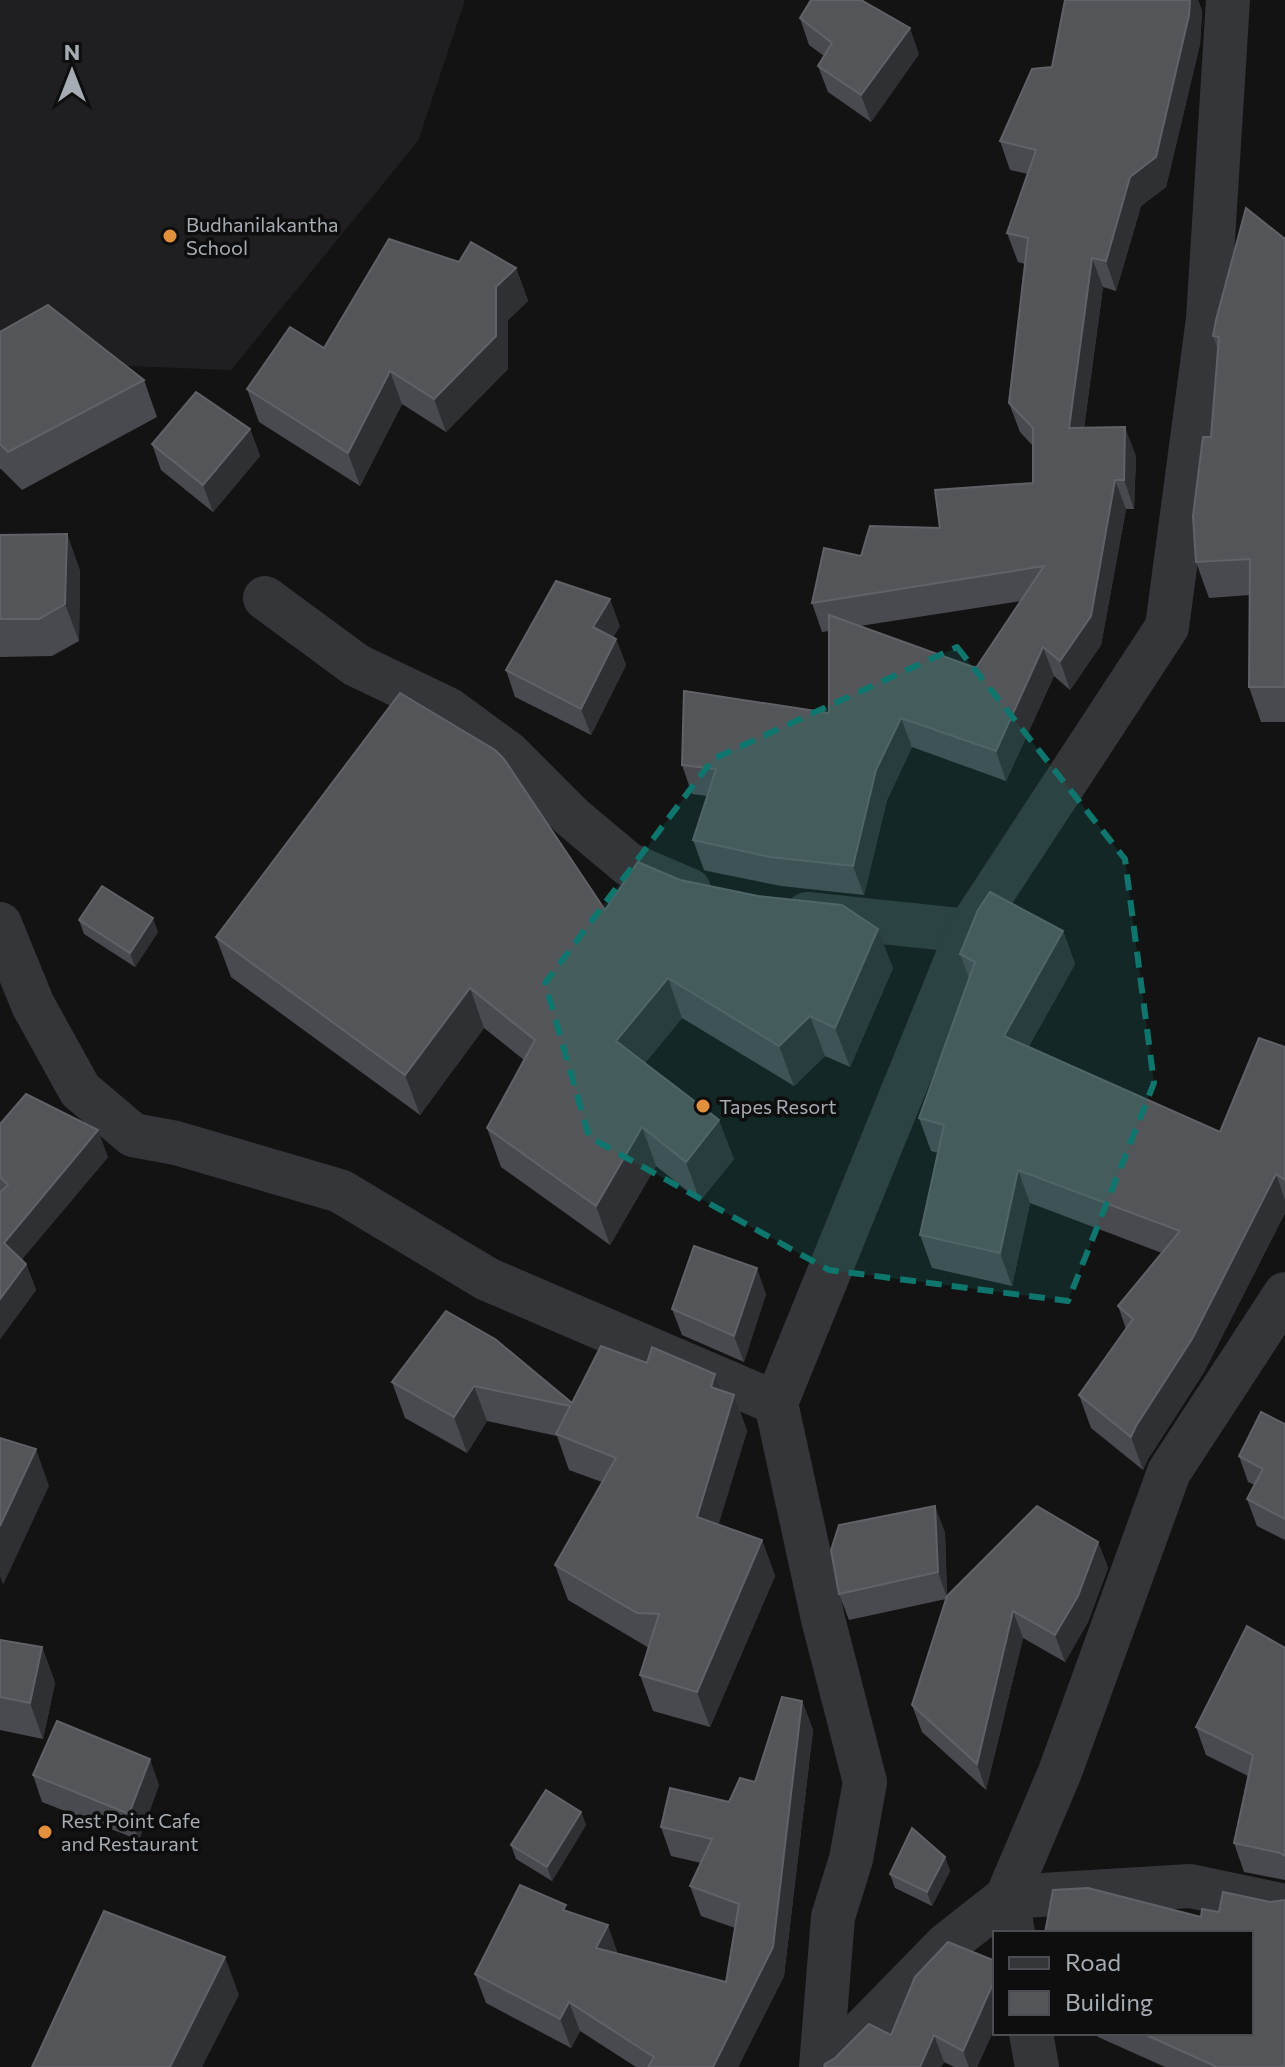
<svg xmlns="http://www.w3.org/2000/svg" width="1285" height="2067" font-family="Commissioner,sans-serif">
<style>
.built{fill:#1f1f21}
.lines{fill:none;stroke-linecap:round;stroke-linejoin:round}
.minor{stroke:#343639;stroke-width:44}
.tertiary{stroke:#343639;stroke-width:44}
.wall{fill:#494a4f;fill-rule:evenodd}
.shaded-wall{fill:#2f3033}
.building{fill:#535559;stroke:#606267;stroke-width:2}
.marked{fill:#0f766e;fill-opacity:0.2;stroke:#0f766e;stroke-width:6;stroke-dasharray:16 10;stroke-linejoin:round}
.poi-dot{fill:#e2903d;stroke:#0e0e0f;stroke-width:3}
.labels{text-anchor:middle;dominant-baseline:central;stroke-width:7;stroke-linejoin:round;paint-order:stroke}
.poi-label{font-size:20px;fill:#a5acb3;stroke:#0e0e0f;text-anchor:start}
</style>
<rect width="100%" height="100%" fill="#131314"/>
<path class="built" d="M0,0H465L418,141L231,370L0,361Z"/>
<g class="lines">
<g class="minor">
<path d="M265,598L356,665L448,709L508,753L572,817L628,864L689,890"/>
<path d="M807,914L968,931"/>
<path d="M0,924L33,1005L80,1090L133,1135L176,1143L340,1191L487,1279L776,1403"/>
<path d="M1007,1897L1013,1933"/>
<path d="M1031,2033L1037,2067"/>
</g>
<g class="tertiary">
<path d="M1007,1897L1190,1886L1285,1906"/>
<path d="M828,2066L946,1945L1007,1897L1060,1772L1169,1472L1285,1294"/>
<path d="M821,2067L833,1917L851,1859L865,1782L823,1619L776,1403L968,931L1167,627L1208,319L1228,0"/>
</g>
</g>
<g class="wall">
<path d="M1065,0H1198L1202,11L1200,44L1166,187L1141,206L1116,291L1103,287L1084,428L1136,456L1134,509H1126L1101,645L1070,690L1054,676L1006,781L912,747L887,800L864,895L781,886L707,871L704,870L693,840L707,796L692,794L682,765L829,713V631L822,632L812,603L861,556L940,528L1033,483V446L1020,432L1009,403L1025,264L1018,262L1007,233L1028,174L1010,170L1000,141L1052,67ZM1021,601L976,668L860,626Z"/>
<path d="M800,18L919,54L871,122L828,92L818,66L824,56L809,45Z"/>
<path d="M1285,239V722H1261L1249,687L1250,595L1209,598L1196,562L1211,437L1218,350L1213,336Z"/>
<path d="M459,262L516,268L528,301L508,320V369L446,432L402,404L360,486L259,422L247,389L324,348Z"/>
<path d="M0,332L144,380L157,417L22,490L1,469H0Z"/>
<path d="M250,429L260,456L213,512L161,470L152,444Z"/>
<path d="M67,534L80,571L79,641L52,656L0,657V535Z"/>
<path d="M620,626L613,637L616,639L626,665L591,735L515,697L506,670Z"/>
<path d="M680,880L758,896L893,968L850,1067L825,1056L794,1086L682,1018L645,1063L734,1159L700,1201L656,1166L610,1245L501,1167L487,1128L524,1060L484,1028L420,1115L231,977L216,937L605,910Z"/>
<path d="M79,920L158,932L135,967L84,934Z"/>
<path d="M1063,931L1075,964L1029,1046L1220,1132L1285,1047V1213L1204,1372L1148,1459L1143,1470L1091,1428L1079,1395L1126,1329L1118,1306L1162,1253L1030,1203L1012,1286L932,1268L920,1235L938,1153L931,1151L919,1118L969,978L960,954Z"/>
<path d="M0,1124L108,1157L22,1259L26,1264L36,1290L0,1339Z"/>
<path d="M766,1294L744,1362L682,1335L672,1309Z"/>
<path d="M446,1311L572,1403L721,1391L734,1395L747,1431L718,1525L762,1540L775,1576L710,1727L653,1711L640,1675L649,1648L568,1600L555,1565L602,1482L569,1470L557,1436L487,1421L467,1453L405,1418L392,1382Z"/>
<path d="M1285,1424V1540L1257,1526L1247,1499L1255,1485L1248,1482L1239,1456Z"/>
<path d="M945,1532L947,1596L1098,1542L1108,1568L1088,1622L1065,1662L1023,1638L986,1790L922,1732L912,1705L946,1599L849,1620L839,1594Z"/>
<path d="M0,1640L42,1647L55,1683L43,1739L0,1730Z"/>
<path d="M1285,1648V1880L1244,1872L1234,1843L1248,1776L1206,1755L1196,1727Z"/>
<path d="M802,1701L813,1730L784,1976L738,2067H636L580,2031L571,2048L486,2003L475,1974L568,1912L618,1954L726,1982L735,1928L701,1916L690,1886L701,1863L671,1856L661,1827L729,1802L755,1782Z"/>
<path d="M33,1775L159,1785L139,1840L42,1802Z"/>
<path d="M581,1812L586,1825L552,1881L516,1859L511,1845Z"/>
<path d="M945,1857L950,1871L932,1906L895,1888L890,1874Z"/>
<path d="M1283,1901L1285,2067H1165L1098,2037L1096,2033H1251L1201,1917L1219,1912L1270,1902Z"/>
<path d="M995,2027L977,2067H954L944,2062L941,2067H824L891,2035Z"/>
</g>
<g class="shaded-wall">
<path d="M1190,0H1198L1202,11L1200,44L1166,187L1141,206L1116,291L1106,261L1130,177Z"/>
<path d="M910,28L919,54L871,122L861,95Z"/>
<path d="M1092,258L1103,287L1080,457L1069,428Z"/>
<path d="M516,268L528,301L508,320V369L446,432L434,399L496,287Z"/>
<path d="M390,371L402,404L360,486L348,453Z"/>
<path d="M1125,427L1136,456L1134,509L1124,480Z"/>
<path d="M250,429L260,456L213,512L203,485Z"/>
<path d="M1115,480L1126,509L1101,645L1070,690L1060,661Z"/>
<path d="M67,534L80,571L79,641L65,604Z"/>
<path d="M610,599L620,626L603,654L593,627Z"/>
<path d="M616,639L626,665L591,735L581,709Z"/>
<path d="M1043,647L1054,676L1006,781L996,751Z"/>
<path d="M901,718L912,747L887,800L864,895L853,866L876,770Z"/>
<path d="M153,918L158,932L135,967L130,953Z"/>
<path d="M878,929L893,968L850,1067L835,1028Z"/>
<path d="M1063,931L1075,964L1016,1069L1004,1036Z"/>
<path d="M668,978L682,1018L630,1081L616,1041Z"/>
<path d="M470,988L484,1028L420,1115L405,1075Z"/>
<path d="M810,1016L825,1056L794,1086L779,1046Z"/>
<path d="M719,1120L734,1159L700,1201L686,1162Z"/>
<path d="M642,1127L656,1166L610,1245L596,1206Z"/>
<path d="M98,1130L108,1157L14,1269L4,1243Z"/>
<path d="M1018,1170L1030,1203L1012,1286L1000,1253Z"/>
<path d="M1276,1174L1285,1200V1213L1204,1372L1148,1459L1143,1470L1131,1437L1136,1426Z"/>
<path d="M26,1264L36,1290L0,1339V1299Z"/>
<path d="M757,1268L766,1294L744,1362L734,1336Z"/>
<path d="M715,1374L728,1410L711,1387Z"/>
<path d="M474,1386L487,1421L467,1453L454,1417Z"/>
<path d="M734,1395L747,1431L710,1553L697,1517Z"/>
<path d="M36,1449L49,1486L3,1585L0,1576V1526Z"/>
<path d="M935,1506L945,1532L947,1598L938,1572Z"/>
<path d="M762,1540L775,1576L710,1727L697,1692Z"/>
<path d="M1098,1542L1108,1568L1088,1622L1065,1662L1055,1635Z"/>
<path d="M1013,1611L1023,1638L986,1790L977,1764Z"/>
<path d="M42,1647L55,1683L43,1739L30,1703Z"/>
<path d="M802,1701L813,1730L784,1976L738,2067H713Z"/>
<path d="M150,1759L159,1785L139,1840L129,1814Z"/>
<path d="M581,1812L586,1825L552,1881L547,1867Z"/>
<path d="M945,1857L950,1871L932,1906L927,1892Z"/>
<path d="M608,1925L618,1954L596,1948Z"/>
<path d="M225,1957L239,1995L202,2067H170Z"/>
<path d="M995,1979V2027L977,2067H969L963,2051Z"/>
<path d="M569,2002L580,2031L571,2048L560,2019Z"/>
<path d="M934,2035L944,2062L941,2067H920Z"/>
</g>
<g class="building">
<path d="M811,0H861L910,28L861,95L818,66L832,43L800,18Z"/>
<path d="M1065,0H1190L1189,15L1156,157L1130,177L1106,261L1092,258L1069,428L1125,427L1124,480H1115L1091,616L1060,661L1043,647L996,751L901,718L876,770L853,866L770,857L693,840L716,769L682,765L684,691L829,713V615L976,668L1044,566L812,603L824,548L861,556L870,526L940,528L935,490L1033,483V428L1009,403L1028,238L1007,233L1036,150L1000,141L1032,69L1052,67Z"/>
<path d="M1246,208L1285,239V687H1249L1250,559L1196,562L1193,516L1203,437H1211L1219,337L1213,336L1216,320Z"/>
<path d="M389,239L459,262L471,242L516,268L496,287V336L434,399L390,371L348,453L247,389L290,327L324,348Z"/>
<path d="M48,305L144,380L8,452L0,444V332Z"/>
<path d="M196,392L250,429L203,485L152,444Z"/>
<path d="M67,534L65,604L39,619H0V535Z"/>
<path d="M556,581L610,599L593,627L616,639L581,709L506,670Z"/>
<path d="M400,693L495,750L504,759L605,910L638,862L680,880L758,896L842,905L878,929L835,1028L810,1016L779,1046L668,978L616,1041L719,1120L686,1162L642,1127L596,1206L487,1128L535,1040L470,988L405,1075L216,937Z"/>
<path d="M102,886L153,918L130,953L79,920Z"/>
<path d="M990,892L1063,931L1004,1036L1220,1132L1259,1038L1285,1047V1180L1276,1174L1192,1339L1136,1426L1131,1437L1079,1395L1133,1319L1118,1306L1180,1231L1018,1170L1000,1253L920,1235L944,1125L919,1118L975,962L960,954L978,910Z"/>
<path d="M26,1094L98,1130L4,1243L26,1264L0,1299V1192L8,1185L0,1177V1124Z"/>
<path d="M694,1246L757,1268L734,1336L672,1309Z"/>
<path d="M446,1311L495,1339L572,1403L601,1346L647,1363L652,1347L715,1374L711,1387L734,1395L697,1517L762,1540L697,1692L640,1675L659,1614L637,1613L555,1565L616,1458L556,1434L570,1406L474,1386L454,1417L392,1382Z"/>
<path d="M1261,1412L1285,1424V1519L1247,1499L1263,1469L1239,1456Z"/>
<path d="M0,1438L36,1449L0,1526Z"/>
<path d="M935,1506L938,1572L839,1594L831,1550L839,1525Z"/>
<path d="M1037,1506L1098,1542L1078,1596L1055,1635L1013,1611L977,1764L912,1705L947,1596Z"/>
<path d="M1247,1626L1285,1648V1856L1280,1853L1234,1843L1253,1755L1196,1727Z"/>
<path d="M0,1640L42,1647L30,1703L0,1697Z"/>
<path d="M782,1697L802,1701L773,1947L713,2067H648L654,2057L569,2002L560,2019L475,1974L520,1885L566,1905L563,1910L608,1925L596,1948L726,1982L739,1904L690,1886L712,1839L661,1827L670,1788L729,1802L740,1778L755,1782Z"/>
<path d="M57,1721L150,1759L129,1814L33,1775Z"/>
<path d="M546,1790L581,1812L547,1867L511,1845Z"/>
<path d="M912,1828L945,1857L927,1892L890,1874Z"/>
<path d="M1088,1888L1201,1917L1202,1909L1219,1912L1223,1892L1270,1902L1285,1900V2067H1217L1142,2033H1251V1933H1045L1053,1890Z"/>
<path d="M104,1911L225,1957L170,2067H32Z"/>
<path d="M948,1942L995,1961V1979L963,2051L934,2035L920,2067H824L825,2064L835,2058L869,2024L891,2035L915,1977Z"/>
</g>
<path class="marked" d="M957,647L1125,859L1154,1083L1068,1301L829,1270L589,1137L545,983L713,759Z"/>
<g class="poi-dot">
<circle cx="170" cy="236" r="8"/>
<circle cx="703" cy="1106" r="8"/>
<circle cx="45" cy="1832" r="8"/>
</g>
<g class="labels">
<g class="poi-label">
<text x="186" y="224">Budhanilakantha<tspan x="186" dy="23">School</tspan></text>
<text x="719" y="1106">Tapes Resort</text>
<text x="61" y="1820">Rest Point Cafe<tspan x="61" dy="23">and Restaurant</tspan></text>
</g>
</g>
<rect x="993" y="1931" width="260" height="104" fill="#0e0e0f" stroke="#4a4d51" stroke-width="2"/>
<rect x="1009" y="1957" width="40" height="12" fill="#343639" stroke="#4a4d51" stroke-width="2"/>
<text x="1065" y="1971" font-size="24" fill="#a5acb3">Road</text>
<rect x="1009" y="1991" width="40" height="24" fill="#535559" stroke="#4a4d51" stroke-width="2"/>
<text x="1065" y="2011" font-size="24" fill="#a5acb3">Building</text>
<g transform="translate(72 72)" stroke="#0e0e0f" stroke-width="6" paint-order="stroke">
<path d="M0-6L14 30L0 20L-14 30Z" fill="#a5acb3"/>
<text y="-12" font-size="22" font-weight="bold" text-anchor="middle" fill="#a5acb3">N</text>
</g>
</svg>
